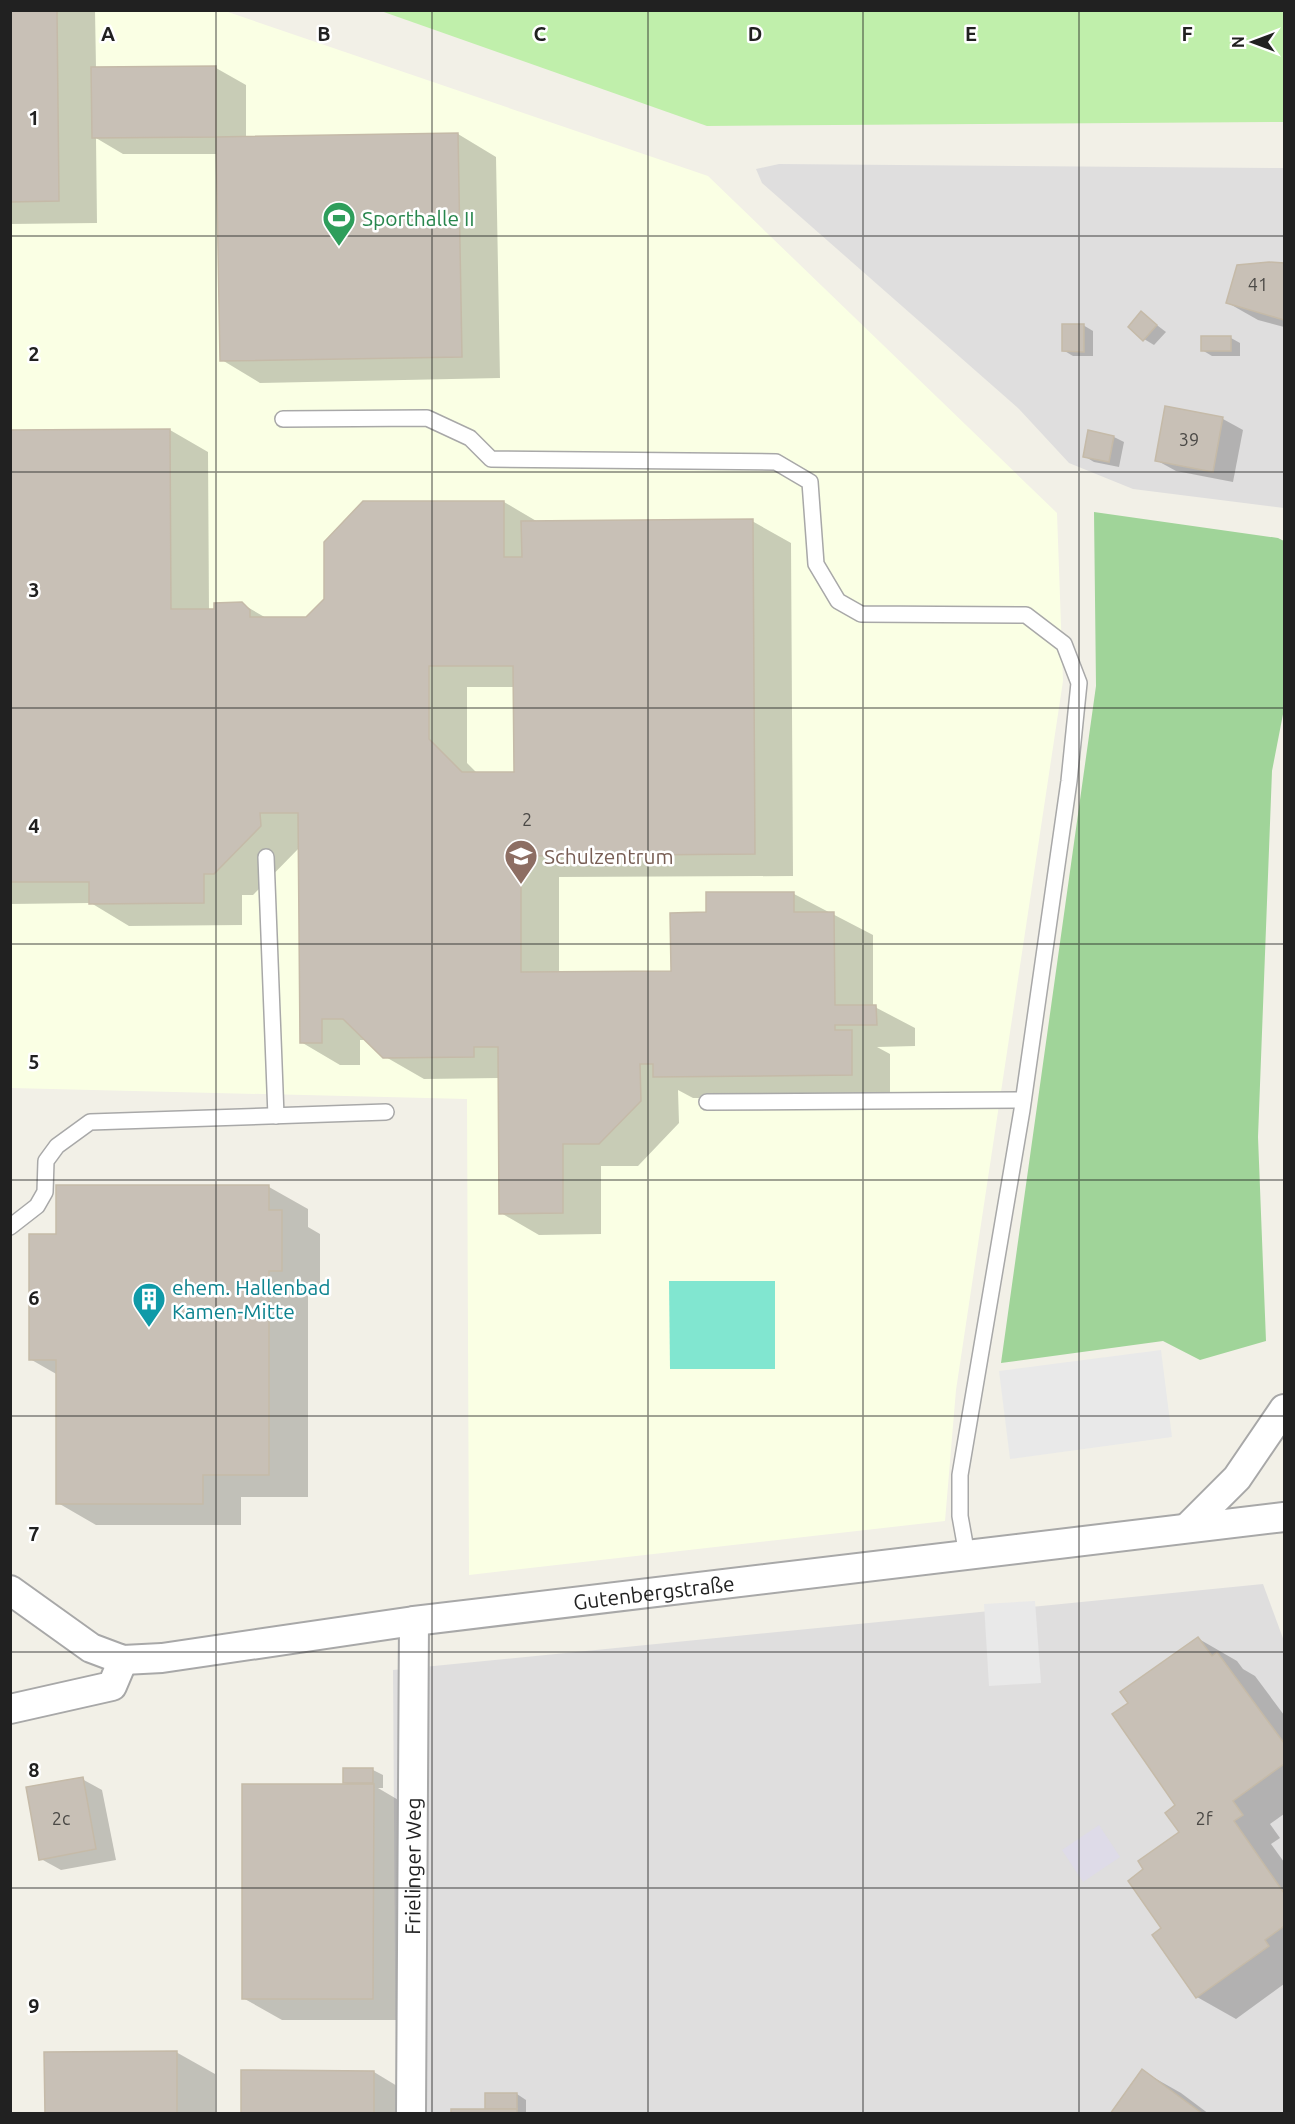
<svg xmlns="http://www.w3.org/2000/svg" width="1295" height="2124" font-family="Ubuntu,sans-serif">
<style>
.residential{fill:#dfdede}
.education{fill:#faffe4}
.grass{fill:#c0efab}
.forest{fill:#a0d499}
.pitch{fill:#81e6d0}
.parking{fill:#e9e9e9}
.plaza{fill:#dedbe8}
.shadow{fill:#0003;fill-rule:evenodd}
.building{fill:#c8c0b6;stroke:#c5baa8;stroke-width:1.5;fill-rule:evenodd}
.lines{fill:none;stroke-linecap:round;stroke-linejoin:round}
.service-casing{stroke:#a8a8a8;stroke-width:18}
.minor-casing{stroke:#a8a8a8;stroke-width:32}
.service{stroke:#fff;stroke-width:15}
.minor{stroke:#fff;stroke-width:28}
.grid{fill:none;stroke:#212121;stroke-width:1.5;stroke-opacity:0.55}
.labels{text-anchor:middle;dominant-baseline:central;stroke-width:5;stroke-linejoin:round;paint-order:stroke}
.number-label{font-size:18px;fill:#4b4946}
.leisure-label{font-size:21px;fill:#27864d;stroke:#fff;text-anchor:start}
.education-label{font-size:21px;fill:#785e54;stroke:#fff;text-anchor:start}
.culture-label{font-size:21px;fill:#0d838f;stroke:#fff;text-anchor:start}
.street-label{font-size:21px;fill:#212121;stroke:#fff}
.grid-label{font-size:20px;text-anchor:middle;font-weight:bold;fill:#212121;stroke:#fff;stroke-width:5;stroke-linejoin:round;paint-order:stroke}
</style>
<rect width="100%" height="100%" fill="#f2f0e7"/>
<g class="residential">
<path d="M779,164L1284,168V508L1133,489L1069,463L1019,409L762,183L756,169Z"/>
<path d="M1263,1584L1284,1641V2113H396L393,1670Z"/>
</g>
<path class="education" d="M11,11H225L708,176L1057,513L1063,681L956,1390L945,1521L469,1575L467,1099L11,1088Z"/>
<path class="grass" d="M381,11H1284V122L707,126Z"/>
<path class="forest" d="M1094,512L1278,538L1284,541V709L1272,771L1258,1137L1266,1341L1200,1360L1163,1341L1001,1363L1096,686Z"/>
<path class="pitch" d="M669,1281H775V1369H670Z"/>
<g class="parking">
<path d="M1161,1350L1172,1437L1010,1459L999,1371Z"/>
<path d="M1035,1601L1041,1683L989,1686L984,1604Z"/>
</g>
<path class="plaza" d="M1099,1825L1120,1857L1083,1882L1062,1850Z"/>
<g class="shadow">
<path d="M10,10H95L96,68H216L246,85V138L458,134L496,157L500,378L260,383L222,360L218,154H123L96,138L97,223L10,224Z"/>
<path d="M1284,266V327L1258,320L1228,303L1238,267Z"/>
<path d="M1141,313L1166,332L1154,345L1144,339Z"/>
<path d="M1083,325L1093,331V356H1073L1063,350Z"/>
<path d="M1231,338L1240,343V356H1212L1202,350Z"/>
<path d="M1167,408L1223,419L1243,430L1233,482L1176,471L1156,460Z"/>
<path d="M170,430L208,452L209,610L242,604L268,619H307L504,502L538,522L752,521L791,543L793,876L559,877V973L672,972L708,914L794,894L873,935V1006L915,1028V1046L877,1047L890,1054V1097L693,1098L678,1090L679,1123L638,1166H601V1234L539,1235L501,1213L499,1078L424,1079L384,1056L367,1040H360V1065H340L301,1042L300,847L253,895H242V925L129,926L91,903L10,904V431ZM467,687H515L516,774H478L467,763Z"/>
<path d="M1089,432L1114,437L1124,442L1119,467L1094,462L1084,456Z"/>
<path d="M269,1187L308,1209V1227L320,1234V1292H308V1497H241V1525H96L58,1503V1375L30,1359L58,1236Z"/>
<path d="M1199,1639L1237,1661L1243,1669L1255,1676L1284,1715V1814L1270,1824L1280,1838L1271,1844L1284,1862V1984L1236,2019L1197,1997L1163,1928L1146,1870L1181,1833L1177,1805L1130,1703Z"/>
<path d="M373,1770L383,1775V1788H378L412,1808V2020H282L243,1998L350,1786L344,1782Z"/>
<path d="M82,1779L102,1790L116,1860L61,1870L41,1859Z"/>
<path d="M176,2052L215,2074V2114H46Z"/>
<path d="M1142,2071L1181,2093L1209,2114H1112Z"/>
<path d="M374,2072L412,2095V2114H242Z"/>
<path d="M517,2094L526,2100V2114H452L487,2111Z"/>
</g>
<g class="building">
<path d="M10,10H57L59,201L10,202Z"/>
<path d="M216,66V137L92,138L91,67Z"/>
<path d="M458,133L462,357L220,361L216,137Z"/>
<path d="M1269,262L1284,263V320L1226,303L1237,265Z"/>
<path d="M1141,311L1157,325L1143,341L1128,327Z"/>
<path d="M1062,324H1084V352L1062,351Z"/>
<rect x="1201" y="336" width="30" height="15"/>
<path d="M1165,406L1223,417L1213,472L1155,461Z"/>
<path d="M170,429L171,609H214V603L242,602L250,610V617H306L324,599V542L363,501H504V557H522L521,521L753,519L755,854L521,856V972L671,971L670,913L706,912V892H794V912H834L835,1005H876L877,1025H835V1030H852V1075L653,1077V1064H640L641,1101L599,1144H563V1213L499,1214L498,1047H474V1057L383,1058L343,1019H322V1043H300L298,813H260L261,826L214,874H204V903L89,904V882H10V430ZM429,666H513L514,772H462L429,739Z"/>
<path d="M1088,430L1114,436L1109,462L1083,457Z"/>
<path d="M56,1185H269V1210H282V1271H269V1475H203V1504H56V1360H29V1234H56Z"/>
<path d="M1198,1637L1212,1656L1217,1652L1284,1743V1764L1233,1801L1243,1815L1234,1821L1284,1893V1926L1265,1940L1269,1946L1196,1998L1152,1935L1161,1928L1128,1881L1143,1869L1138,1861L1179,1832L1165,1813L1175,1805L1112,1714L1128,1703L1120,1692Z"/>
<rect x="343" y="1768" width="30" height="15"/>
<path d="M83,1777L96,1849L39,1860L26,1787Z"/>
<path d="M242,1784H374L373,1999H242Z"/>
<path d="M177,2051V2114H45L44,2052Z"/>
<path d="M1142,2069L1203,2114H1110Z"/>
<path d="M241,2070L374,2071V2114H241Z"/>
<rect x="485" y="2093" width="32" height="16"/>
<rect x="451" y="2109" width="66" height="5"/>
</g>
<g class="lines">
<defs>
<g id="service">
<path d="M283,419L427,418L470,438L491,459L776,462L810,482L816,564L838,601L861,614L1026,615L1064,644L1079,683L1069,781L1022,1110L960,1475V1516L967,1555"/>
<path d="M266,857L276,1116"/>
<path d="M707,1102L1023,1100"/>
<path d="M10,1227L37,1206L45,1192L46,1161L57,1146L90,1122L386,1112"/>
</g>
<g id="minor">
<path d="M1187,1528L1237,1478L1284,1409"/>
<path id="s1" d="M10,1590L91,1648L123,1660L162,1658L414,1621L1284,1517"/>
<path d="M10,1709L112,1686L123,1660"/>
<path id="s2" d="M411,2114L414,1621"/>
</g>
</defs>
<use href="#service" class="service-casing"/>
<use href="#minor" class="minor-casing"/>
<use href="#service" class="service"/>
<use href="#minor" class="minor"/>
</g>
<path class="grid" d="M216,10V2114M432,10V2114M648,10V2114M863,10V2114M1079,10V2114M10,236H1284M10,472H1284M10,708H1284M10,944H1284M10,1180H1284M10,1416H1284M10,1652H1284M10,1888H1284"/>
<defs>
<symbol id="stadium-pin" viewBox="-11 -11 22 30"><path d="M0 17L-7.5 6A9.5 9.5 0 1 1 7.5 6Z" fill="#2e9e5b" stroke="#fff"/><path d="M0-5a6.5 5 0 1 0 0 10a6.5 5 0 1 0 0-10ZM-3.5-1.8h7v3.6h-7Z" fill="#fff"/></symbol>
<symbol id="school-pin" viewBox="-11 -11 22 30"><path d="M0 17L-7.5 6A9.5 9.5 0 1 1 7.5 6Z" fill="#8d6e63" stroke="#fff"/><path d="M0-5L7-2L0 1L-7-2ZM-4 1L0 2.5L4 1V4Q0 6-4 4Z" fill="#fff"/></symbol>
<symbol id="building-pin" viewBox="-11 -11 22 30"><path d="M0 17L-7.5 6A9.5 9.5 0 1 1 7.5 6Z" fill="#0f9aa8" stroke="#fff"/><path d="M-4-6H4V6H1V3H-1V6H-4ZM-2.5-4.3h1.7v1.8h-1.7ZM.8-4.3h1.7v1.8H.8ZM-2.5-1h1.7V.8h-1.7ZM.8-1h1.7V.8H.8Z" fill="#fff"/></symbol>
</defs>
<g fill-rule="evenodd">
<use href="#stadium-pin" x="320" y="199" width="38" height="52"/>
<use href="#school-pin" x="502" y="837" width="38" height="52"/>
<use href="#building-pin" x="130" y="1280" width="38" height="52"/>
</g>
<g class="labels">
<g class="number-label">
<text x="1258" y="284">41</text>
<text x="1189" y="439">39</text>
<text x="527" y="819">2</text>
<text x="61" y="1818">2c</text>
<text x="1204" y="1818">2f</text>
</g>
<g class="leisure-label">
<text x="362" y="218">Sporthalle II</text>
</g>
<g class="education-label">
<text x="544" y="856">Schulzentrum</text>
</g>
<g class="culture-label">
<text x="172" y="1287">ehem. Hallenbad<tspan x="172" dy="24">Kamen-Mitte</tspan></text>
</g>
<g class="street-label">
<text stroke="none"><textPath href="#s1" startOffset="669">Gutenbergstraße</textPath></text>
<text stroke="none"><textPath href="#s2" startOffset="248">Frielinger Weg</textPath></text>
</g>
</g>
<g class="grid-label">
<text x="108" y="41">A</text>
<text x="324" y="41">B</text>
<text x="540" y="41">C</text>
<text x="755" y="41">D</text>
<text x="971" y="41">E</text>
<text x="1187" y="41">F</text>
<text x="34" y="125">1</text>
<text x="34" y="361">2</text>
<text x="34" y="597">3</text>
<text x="34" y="833">4</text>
<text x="34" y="1069">5</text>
<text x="34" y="1305">6</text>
<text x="34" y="1541">7</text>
<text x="34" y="1777">8</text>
<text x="34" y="2013">9</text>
</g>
<rect width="1295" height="2124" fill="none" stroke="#212121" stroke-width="24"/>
<g transform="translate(1253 42) rotate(270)" stroke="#ffffff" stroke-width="4.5" paint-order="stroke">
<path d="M0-4.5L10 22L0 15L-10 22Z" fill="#212121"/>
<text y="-9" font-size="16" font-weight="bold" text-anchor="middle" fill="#212121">N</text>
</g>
</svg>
